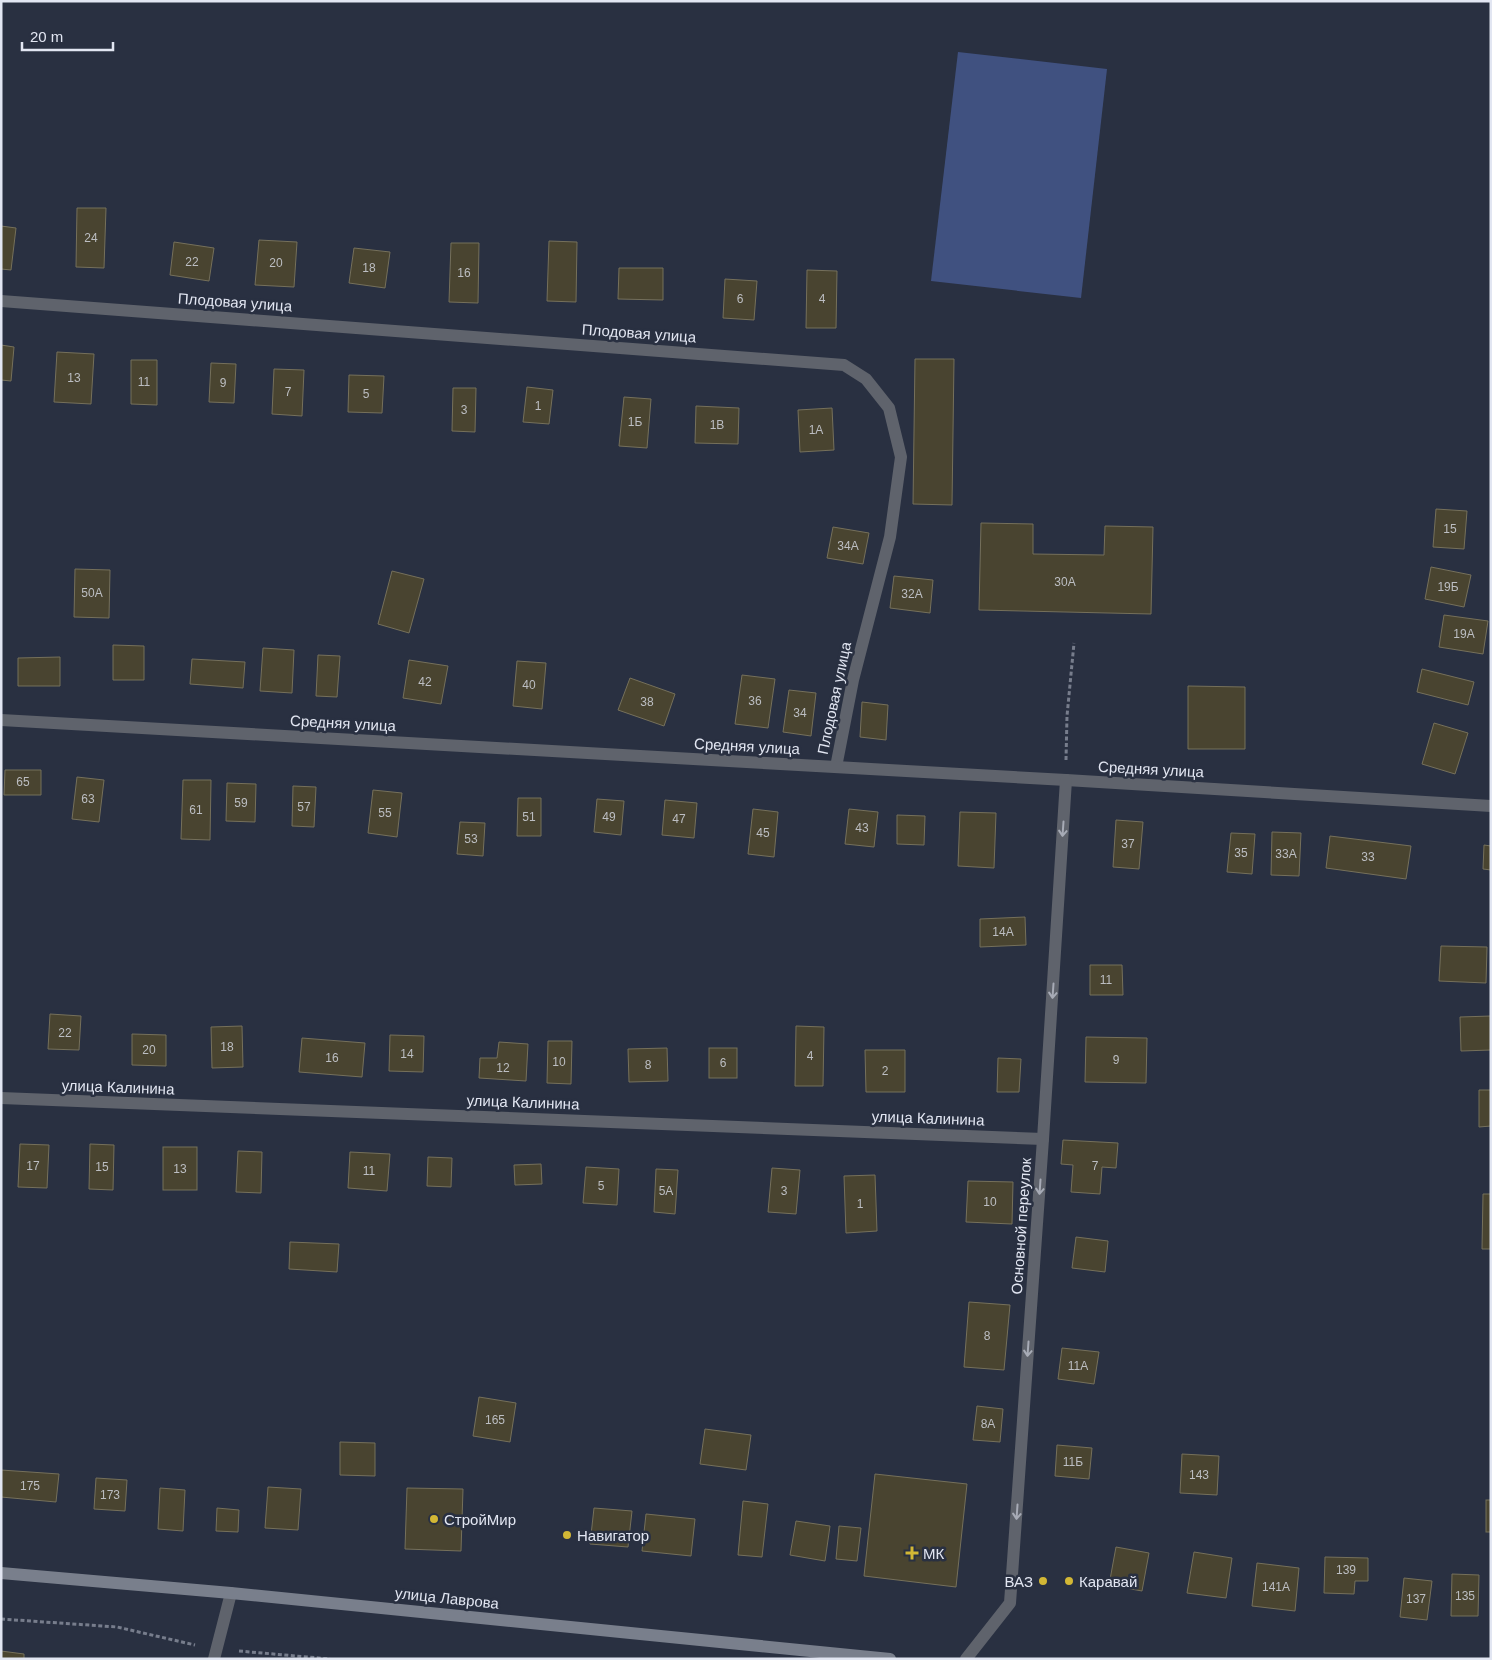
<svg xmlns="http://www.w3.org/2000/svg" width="1492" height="1660" font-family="Helvetica,sans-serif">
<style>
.green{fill:#405180}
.building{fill:#494430;stroke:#75705b}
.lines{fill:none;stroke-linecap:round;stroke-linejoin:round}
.path{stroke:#777d8c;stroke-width:3;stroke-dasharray:4 2.5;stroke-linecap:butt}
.service{stroke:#5f636c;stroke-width:12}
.minor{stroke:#5f636c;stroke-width:12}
.secondary{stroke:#797f8c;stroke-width:12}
.oneway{stroke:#a7abb6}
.poi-dot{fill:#d2b735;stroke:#293041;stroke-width:2}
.labels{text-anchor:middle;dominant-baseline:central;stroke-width:5;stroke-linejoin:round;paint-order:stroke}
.number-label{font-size:12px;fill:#bcbec2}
.street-label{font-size:15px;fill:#e2e6f2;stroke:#293041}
.poi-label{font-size:15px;fill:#e2e6f2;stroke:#293041;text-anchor:start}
</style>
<rect width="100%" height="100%" fill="#293041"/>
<path class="green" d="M958,52L1107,69L1081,298L931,281Z"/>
<g class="building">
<path d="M77,208H106L104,268L76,267Z"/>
<path d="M1,226L16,228L11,270L1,269Z"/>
<path d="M259,240L297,242L294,287L255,285Z"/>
<path d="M549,241L577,242L576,302L547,301Z"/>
<path d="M174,242L214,248L209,281L170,275Z"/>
<path d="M451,243H479L478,303L449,302Z"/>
<path d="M354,248L390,252L385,288L349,283Z"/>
<path d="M619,268H663V300L618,299Z"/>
<path d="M807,270L837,271L836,328H806Z"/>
<path d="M725,279L757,281L754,320L723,318Z"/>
<path d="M1,345L14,347L11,381L1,380Z"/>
<path d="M57,352L94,354L91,404L54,402Z"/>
<path d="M915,359H954L952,505L913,504Z"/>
<path d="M131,360H157V405L131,404Z"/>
<path d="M211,363L236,364L234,403L209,402Z"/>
<path d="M274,369L304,370L302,416L272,414Z"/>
<path d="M349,375L384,376L382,413L348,412Z"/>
<path d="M527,387L553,390L549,424L523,422Z"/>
<path d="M453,388H476L475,432L452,431Z"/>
<path d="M624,397L651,399L647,448L619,446Z"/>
<path d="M696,406L739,408L738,444L695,443Z"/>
<path d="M832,408L834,450L800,452L798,410Z"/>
<path d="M1436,509L1467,511L1464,549L1433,547Z"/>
<path d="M981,523L1033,524V554L1104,555L1105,526L1153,527L1151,614L979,610Z"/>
<path d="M833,527L869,533L863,564L827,558Z"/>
<path d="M1431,567L1471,575L1464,607L1425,599Z"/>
<path d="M75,569L110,570L109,618L74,617Z"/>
<path d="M392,571L424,579L409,633L378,624Z"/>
<path d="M894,576L933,580L930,613L890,608Z"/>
<path d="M1444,615L1488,621L1483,654L1439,647Z"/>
<path d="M113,645L144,646V680H113Z"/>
<path d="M263,648L294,650L292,693L260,691Z"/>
<path d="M318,655L340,656L337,697L316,696Z"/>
<path d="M60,657V686H18V658Z"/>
<path d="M192,659L245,662L243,688L190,684Z"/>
<path d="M409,660L448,666L441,704L403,698Z"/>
<path d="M517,661L546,663L542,709L513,706Z"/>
<path d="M1422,669L1474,682L1468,705L1417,692Z"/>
<path d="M742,675L775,679L768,728L735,724Z"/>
<path d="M630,678L675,694L664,726L618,710Z"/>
<path d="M1188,686L1245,687V749H1188Z"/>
<path d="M789,690L816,693L811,736L783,732Z"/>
<path d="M862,702L888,705L886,740L860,737Z"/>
<path d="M1434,723L1468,733L1455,774L1422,764Z"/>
<path d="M5,770H41V795H4Z"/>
<path d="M77,777L104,780L99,822L72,819Z"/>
<path d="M183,780H211L210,840L181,839Z"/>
<path d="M227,783L256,784L255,822L226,821Z"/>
<path d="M293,786L316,787L314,827L292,826Z"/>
<path d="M373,790L402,793L397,837L368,833Z"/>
<path d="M518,798H541V836H517Z"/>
<path d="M597,799L624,801L621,835L594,832Z"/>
<path d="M665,800L697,803L694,838L662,835Z"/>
<path d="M753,809L778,812L774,857L748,854Z"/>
<path d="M849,809L878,812L874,847L845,844Z"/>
<path d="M960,812L996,813L994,868L958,866Z"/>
<path d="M897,815L925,816L924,845L897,844Z"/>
<path d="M1116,820L1143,822L1139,869L1113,867Z"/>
<path d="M460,822L485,823L483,856L457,854Z"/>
<path d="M1272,832L1301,833L1299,876L1271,875Z"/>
<path d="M1231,833L1255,834L1252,874L1227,872Z"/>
<path d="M1330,836L1411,846L1406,879L1326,868Z"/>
<path d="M1484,845L1491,846V870L1483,869Z"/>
<path d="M1025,917L1026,945L980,947V919Z"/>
<path d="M1441,946L1487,947L1486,983L1439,981Z"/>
<path d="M1090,965H1122L1123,995H1090Z"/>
<path d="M50,1014L81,1016L79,1050L48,1049Z"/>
<path d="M1491,1016V1050L1461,1051L1460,1017Z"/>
<path d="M242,1026L243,1067L212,1068L211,1027Z"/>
<path d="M796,1026L824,1027L823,1086H795Z"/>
<path d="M132,1034L166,1035V1066L132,1065Z"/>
<path d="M390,1035L424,1036L423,1072L389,1071Z"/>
<path d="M1086,1037L1147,1038L1146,1083L1085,1082Z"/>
<path d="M302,1038L365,1043L362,1077L299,1072Z"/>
<path d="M548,1041H572L571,1084L547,1083Z"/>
<path d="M499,1042L528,1044L526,1081L479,1078L480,1058H497Z"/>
<path d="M667,1048L668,1081L629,1082L628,1049Z"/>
<rect x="709" y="1048" width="28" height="30"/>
<path d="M865,1050H905V1092H866Z"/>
<path d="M998,1058L1021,1059L1019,1092H997Z"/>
<path d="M1479,1090H1491V1126L1479,1127Z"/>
<path d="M1063,1140L1118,1143L1116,1168L1102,1167L1100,1194L1071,1192L1073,1165L1061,1164Z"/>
<path d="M20,1144L49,1145L47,1188L18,1187Z"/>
<path d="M90,1144L114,1145L113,1190L89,1189Z"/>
<rect x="163" y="1147" width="34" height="43"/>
<path d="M238,1151L262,1152L261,1193L236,1192Z"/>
<path d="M350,1152L390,1154L387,1191L348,1188Z"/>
<path d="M428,1157L452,1158L451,1187L427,1186Z"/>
<path d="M541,1164L542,1184L515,1185L514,1165Z"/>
<path d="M586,1167L619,1169L617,1205L583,1203Z"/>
<path d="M772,1168L800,1170L796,1214L768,1212Z"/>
<path d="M656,1169L678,1170L675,1214L654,1212Z"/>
<path d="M875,1175L877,1231L846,1233L844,1176Z"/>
<path d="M968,1181L1013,1182L1012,1224L966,1222Z"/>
<path d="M1483,1194H1491V1249H1482Z"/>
<path d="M1076,1237L1108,1241L1105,1272L1072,1268Z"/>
<path d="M290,1242L339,1244L337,1272L289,1269Z"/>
<path d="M969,1302L1010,1305L1004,1370L964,1367Z"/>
<path d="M1062,1348L1099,1352L1094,1384L1058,1379Z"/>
<path d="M479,1397L516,1403L510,1442L473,1436Z"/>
<path d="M977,1406L1003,1409L1000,1442L973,1440Z"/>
<path d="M705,1429L751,1435L746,1470L700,1464Z"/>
<path d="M340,1442L375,1443V1476L340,1475Z"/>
<path d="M1057,1445L1092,1448L1089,1479L1055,1476Z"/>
<path d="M1182,1454L1219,1456L1217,1495L1180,1493Z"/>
<path d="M1,1470L59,1474L56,1502L1,1497Z"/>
<path d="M875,1474L967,1484L956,1587L864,1576Z"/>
<path d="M96,1478L127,1480L125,1511L94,1509Z"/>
<path d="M268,1487L301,1489L298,1530L265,1528Z"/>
<path d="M160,1488L185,1490L183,1531L158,1529Z"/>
<path d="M407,1488L463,1489L461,1551L405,1549Z"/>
<rect x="1486" y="1500" width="5" height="32"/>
<path d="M743,1501L768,1504L762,1557L738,1555Z"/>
<path d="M217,1508L239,1510L238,1532L216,1531Z"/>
<path d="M594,1508L632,1511L628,1547L590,1544Z"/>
<path d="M646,1514L695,1519L691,1556L642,1551Z"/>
<path d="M796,1521L830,1526L825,1561L790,1555Z"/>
<path d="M839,1526L861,1528L857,1561L836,1559Z"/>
<path d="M1116,1547L1149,1553L1142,1591L1109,1585Z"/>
<path d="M1194,1552L1232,1558L1226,1598L1187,1593Z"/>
<path d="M1325,1557L1368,1558V1581H1355L1354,1594L1324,1593Z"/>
<path d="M1257,1563L1299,1568L1295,1611L1252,1606Z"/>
<path d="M1452,1574L1479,1575L1478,1616H1451Z"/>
<path d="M1404,1578L1432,1581L1427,1620L1400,1617Z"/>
<path d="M1,1651L24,1654V1659H1Z"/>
</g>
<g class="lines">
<g class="path">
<path d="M1066,760L1067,716L1074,643"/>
<path d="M1,1619L117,1627L195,1645"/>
<path d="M239,1651L330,1659"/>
</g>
<path class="service" d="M214,1659L231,1593"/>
<g class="minor">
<path d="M1,301L844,365L866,379L889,408L901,457L890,537L853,680L836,767"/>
<path d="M1,720L1066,780L1491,806"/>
<path d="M1,1098L1043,1139"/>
<path d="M966,1659L1010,1603L1043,1139L1066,780"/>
</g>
<path class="secondary" d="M1,1573L231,1593L890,1659"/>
</g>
<defs><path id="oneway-shaft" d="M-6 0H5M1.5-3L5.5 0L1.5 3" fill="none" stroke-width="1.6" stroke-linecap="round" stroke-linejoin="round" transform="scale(1.25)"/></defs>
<g class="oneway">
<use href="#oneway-shaft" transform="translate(1063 829) rotate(94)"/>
<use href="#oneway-shaft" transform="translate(1053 991) rotate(94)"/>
<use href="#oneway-shaft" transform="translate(1040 1187) rotate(94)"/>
<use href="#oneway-shaft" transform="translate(1028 1349) rotate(94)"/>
<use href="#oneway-shaft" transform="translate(1017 1512) rotate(94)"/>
</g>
<g class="poi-dot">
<circle cx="434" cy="1519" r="5"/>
<circle cx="567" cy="1535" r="5"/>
<path d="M909.5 1545.5h5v5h5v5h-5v5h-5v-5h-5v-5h5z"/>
<circle cx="1043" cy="1581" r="5"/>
<circle cx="1069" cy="1581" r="5"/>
</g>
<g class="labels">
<g class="number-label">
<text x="91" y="238">24</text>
<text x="192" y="262">22</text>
<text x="276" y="263">20</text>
<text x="369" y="268">18</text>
<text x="464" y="273">16</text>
<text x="740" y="299">6</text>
<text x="822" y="299">4</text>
<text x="74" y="378">13</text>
<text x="144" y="382">11</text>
<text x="223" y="383">9</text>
<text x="288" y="392">7</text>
<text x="366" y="394">5</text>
<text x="538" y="406">1</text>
<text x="464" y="410">3</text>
<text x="635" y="422">1Б</text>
<text x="717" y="425">1В</text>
<text x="816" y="430">1А</text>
<text x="1450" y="529">15</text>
<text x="848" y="546">34А</text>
<text x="1065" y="582">30А</text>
<text x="1448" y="587">19Б</text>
<text x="92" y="593">50А</text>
<text x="912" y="594">32А</text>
<text x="1464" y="634">19А</text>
<text x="425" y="682">42</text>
<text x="529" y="685">40</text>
<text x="755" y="701">36</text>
<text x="647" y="702">38</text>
<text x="800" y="713">34</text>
<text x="23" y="782">65</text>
<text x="88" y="799">63</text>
<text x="241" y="803">59</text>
<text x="304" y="807">57</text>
<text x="196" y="810">61</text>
<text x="385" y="813">55</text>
<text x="529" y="817">51</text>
<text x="609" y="817">49</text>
<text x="679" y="819">47</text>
<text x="862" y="828">43</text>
<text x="763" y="833">45</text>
<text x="471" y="839">53</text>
<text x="1128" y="844">37</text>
<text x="1241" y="853">35</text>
<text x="1286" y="854">33А</text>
<text x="1368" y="857">33</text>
<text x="1003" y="932">14А</text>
<text x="1106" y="980">11</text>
<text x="65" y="1033">22</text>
<text x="227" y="1047">18</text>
<text x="149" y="1050">20</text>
<text x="407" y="1054">14</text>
<text x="810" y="1056">4</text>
<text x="332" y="1058">16</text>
<text x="1116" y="1060">9</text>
<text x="559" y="1062">10</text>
<text x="723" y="1063">6</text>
<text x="648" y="1065">8</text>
<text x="503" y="1068">12</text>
<text x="885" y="1071">2</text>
<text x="33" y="1166">17</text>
<text x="1095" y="1166">7</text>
<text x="102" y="1167">15</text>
<text x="180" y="1169">13</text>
<text x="369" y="1171">11</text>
<text x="601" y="1186">5</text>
<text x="666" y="1191">5А</text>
<text x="784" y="1191">3</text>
<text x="990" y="1202">10</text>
<text x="860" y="1204">1</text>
<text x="987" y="1336">8</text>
<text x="1078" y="1366">11А</text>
<text x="495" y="1420">165</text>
<text x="988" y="1424">8А</text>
<text x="1073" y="1462">11Б</text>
<text x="1199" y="1475">143</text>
<text x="30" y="1486">175</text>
<text x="110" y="1495">173</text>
<text x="1346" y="1570">139</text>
<text x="1276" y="1587">141А</text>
<text x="1465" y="1596">135</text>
<text x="1416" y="1599">137</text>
</g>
<g class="street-label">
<text transform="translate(235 302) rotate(4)">Плодовая улица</text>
<text transform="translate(639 333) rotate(4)">Плодовая улица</text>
<text transform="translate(834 698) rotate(-78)">Плодовая улица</text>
<text transform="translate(343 723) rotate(3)">Средняя улица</text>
<text transform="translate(747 746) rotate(3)">Средняя улица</text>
<text transform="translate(1151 769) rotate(3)">Средняя улица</text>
<text transform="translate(118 1087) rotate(2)">улица Калинина</text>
<text transform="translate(523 1102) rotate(2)">улица Калинина</text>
<text transform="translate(928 1118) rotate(2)">улица Калинина</text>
<text transform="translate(1021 1226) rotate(-86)">Основной переулок</text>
<text transform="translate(447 1598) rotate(6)">улица Лаврова</text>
</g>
<g class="poi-label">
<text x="444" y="1519">СтройМир</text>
<text x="577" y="1535">Навигатор</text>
<text x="923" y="1553">МК</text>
<text x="1033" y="1581" text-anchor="end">ВАЗ</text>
<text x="1079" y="1581">Каравай</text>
</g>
</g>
<rect width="1492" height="1660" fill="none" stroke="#e2e6f2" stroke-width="5"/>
<path d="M22 42v8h91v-8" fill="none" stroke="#e2e6f2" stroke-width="2.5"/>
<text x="30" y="42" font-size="15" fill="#e2e6f2" stroke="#293041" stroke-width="4" paint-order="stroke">20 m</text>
</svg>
